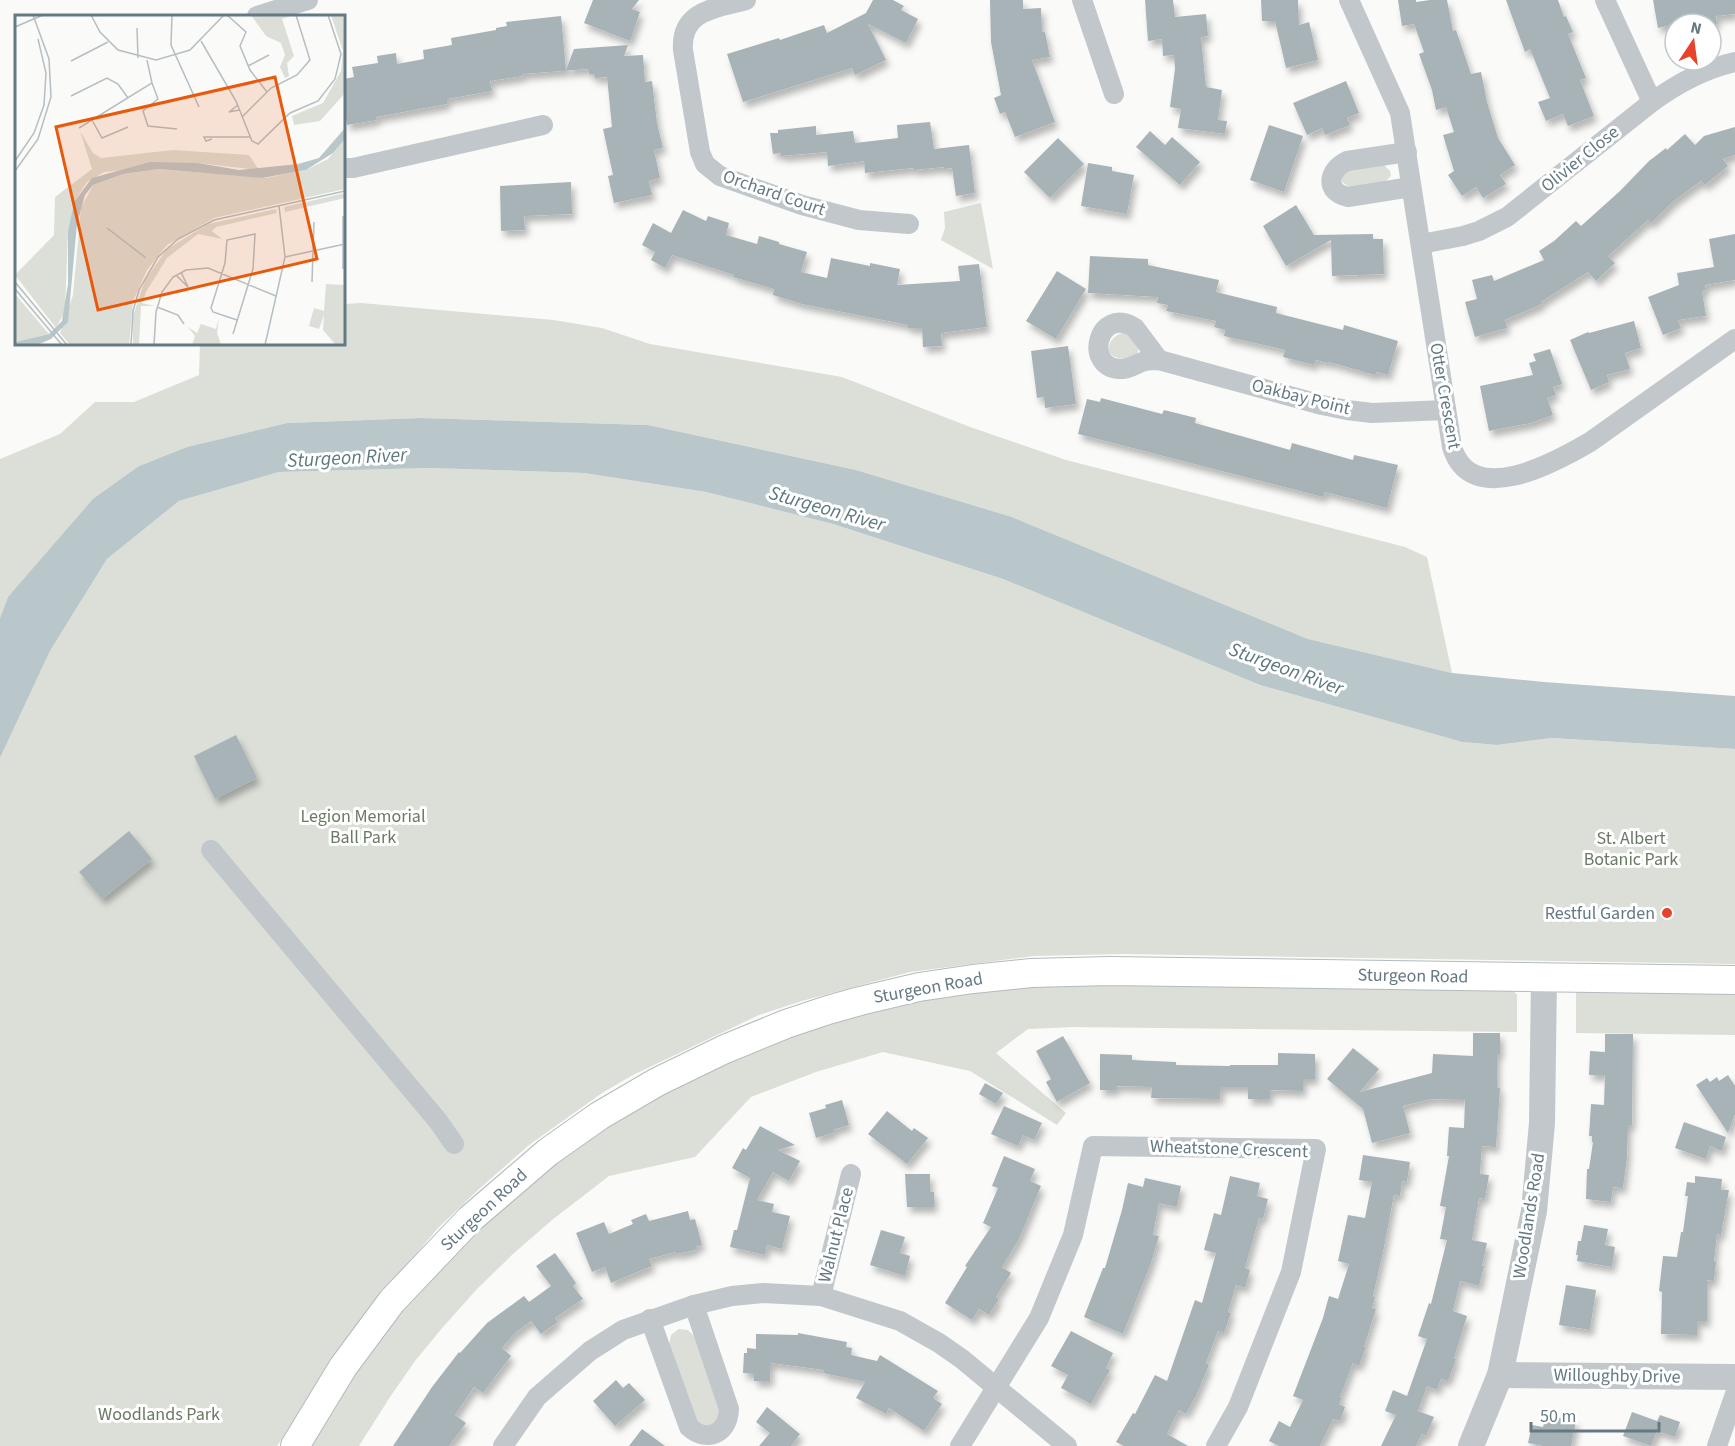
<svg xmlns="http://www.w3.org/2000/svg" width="1735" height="1446" font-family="'Source Sans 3',sans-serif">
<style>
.green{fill:#dbdfd7}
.water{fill:#b9c7ca}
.building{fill:#a8b3b7;filter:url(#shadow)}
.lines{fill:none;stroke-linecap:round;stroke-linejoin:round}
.secondary-casing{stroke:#b3bbbf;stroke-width:30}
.minor{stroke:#c1c7ca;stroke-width:20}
.tertiary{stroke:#c1c7ca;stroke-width:26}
.secondary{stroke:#fff;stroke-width:28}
.poi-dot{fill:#e5432c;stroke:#fff;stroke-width:2}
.labels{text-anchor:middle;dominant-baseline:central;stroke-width:6;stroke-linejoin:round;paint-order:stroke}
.street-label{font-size:18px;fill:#657983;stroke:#fff}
.park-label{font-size:18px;fill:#6a7a64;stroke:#fff}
.poi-label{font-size:18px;fill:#657983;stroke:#fff;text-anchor:end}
.water-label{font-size:20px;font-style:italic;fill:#5f787c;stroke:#fff}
.inset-road{fill:none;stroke:#b5bec2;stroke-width:1.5}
.view{fill:#e8590c;fill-opacity:0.15;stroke:#e8590c;stroke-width:3}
.inset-edge{fill:none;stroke:#657983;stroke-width:3}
</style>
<defs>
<filter id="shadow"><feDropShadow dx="3.5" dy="6" stdDeviation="3" flood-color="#0004"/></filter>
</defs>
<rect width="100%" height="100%" fill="#fafaf8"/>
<g class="green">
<path d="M1384,165L1390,171L1391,176L1385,182L1351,188L1342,182V178L1348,170Z"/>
<path d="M981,203L993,269L941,240L945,228L944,212Z"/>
<path d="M361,303L553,320L602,328L650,344L842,377L970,427L1066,460L1405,547L1427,557L1452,673L1308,639L1012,517L856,470L648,425L421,418L287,423L187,447L139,466L8,597L0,618V459L60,434L95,402H134L199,375L200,344H344V304Z"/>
<path d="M1122,333L1129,335L1138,349V353C1132,356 1124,360 1118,358C1102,354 1109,337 1122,333Z"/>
<path d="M429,468L584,473L706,492L833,524L1003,579L1260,685L1462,742L1497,745L1551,738L1735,749V964L1123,954L1034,956L910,972L802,1001L759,1015L633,1075L602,1093L529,1145L479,1189L438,1228L374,1304L277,1446H0V758L50,651L107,559L179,501L279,472Z"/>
<path d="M1035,984L1513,990L1517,995V1032L1072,1027L1028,1029L996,1053L1066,1113L1057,1125L970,1071L883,1052L816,1072L751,1097L695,1157L609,1176L552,1220L513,1254L477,1289L443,1327L415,1361L390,1397L359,1446H307L375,1341L405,1302L513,1194L626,1112L766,1044L902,1002Z"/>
<path d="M1735,990V1035L1576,1033V992Z"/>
<path d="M679,1329L688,1330L695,1337L720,1412C715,1426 712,1428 697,1422L669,1345L671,1335Z"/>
</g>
<path class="water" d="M421,418L648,425L856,470L1012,517L1308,639L1452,673L1544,682L1735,696V749L1551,738L1497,745L1462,742L1260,685L1003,579L833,524L706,492L584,473L429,468L279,472L179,501L107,559L50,651L0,758V618L8,597L93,499L139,466L187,447L287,423Z"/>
<g class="building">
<path d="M593,0H639L632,9L640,12L630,41L584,23Z"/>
<path d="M873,0H893L904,6L901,10L918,19L906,43L868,24L886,60L855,75L852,68L743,102L727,54L779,38L780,40L824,25L827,33L866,13Z"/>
<path d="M990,0H1023V9L1041,8L1042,32H1045L1050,57L1032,60L1055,122L1015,137L1005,112L1000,114L994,98L1001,95L991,42Z"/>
<path d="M1145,0H1173L1175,17L1206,14L1208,36L1201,37L1206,87L1222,90L1218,120L1227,121L1225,134L1178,128L1181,109L1170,107L1175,69L1174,55L1163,56L1162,39L1148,41Z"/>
<path d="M1261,0H1298L1299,25L1309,22L1318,60L1286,68L1275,21H1262Z"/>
<path d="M1398,0H1416V2L1430,0H1447L1453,31L1456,30L1471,74L1481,72L1487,102L1498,138L1515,165L1500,175L1506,184L1483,198L1476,187L1462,196L1448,175L1454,171L1443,135L1454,132L1446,107L1436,110L1432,90L1419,54L1424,52L1414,24L1402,26Z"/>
<path d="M1506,0H1558L1564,17L1566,16L1573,32L1568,34L1586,78L1580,80L1594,116L1568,126L1563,114L1546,121L1538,102L1550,98L1530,49L1525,52Z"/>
<path d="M1653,0H1735V14L1716,16L1717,24H1675L1658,28Z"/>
<path d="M561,16L566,70L574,49L628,45L624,56L643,55L645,82L652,81L657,123L663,148L654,150L660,178L649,181L652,195L614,203L608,176L613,175L603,129L612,127L607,77L595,78L594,74H589L588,69L522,74L523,76L490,81L492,91L447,99V104L376,117L377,120L347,125L344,104V79L354,77L352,67L378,63L377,56L396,53L397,64L424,59L423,50L452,45L451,38L496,30V28L507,26L506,22Z"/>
<path d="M1346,81L1359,113L1347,118L1350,125L1325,135L1322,128L1307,135L1293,103Z"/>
<path d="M930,122L934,149L969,145L975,193L956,196L952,168L944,169V167L914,170L913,168L865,173L864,161L828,166L827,152L781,156V153L773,154L770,133H778V130L816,126V135L853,131L855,143L898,138L897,125Z"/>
<path d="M1269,125L1303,136L1284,192L1250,180Z"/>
<path d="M1735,127V155L1723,159L1728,166L1705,185L1701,181L1675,200L1651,223L1648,220L1608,256L1615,263L1596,281L1588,272L1541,302L1542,304L1505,320L1507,328L1475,337L1465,302L1477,299L1472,280L1492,275L1494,281L1544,260L1539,251L1554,241L1576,221L1581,226L1620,191L1649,161L1666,148L1667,150L1685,134L1695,145L1704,136Z"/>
<path d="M1150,131L1165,145L1172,137L1200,162L1180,185L1136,147Z"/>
<path d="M1058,138L1084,164L1050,198L1024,172Z"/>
<path d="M1088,163L1112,167V171L1134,175L1127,214L1081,206Z"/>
<path d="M571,182L572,214L524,216L525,230L501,231L500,186Z"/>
<path d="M1296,205L1314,235L1373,234V239H1383L1384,274L1332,276L1331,240L1286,266L1263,226Z"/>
<path d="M683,210L706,221L708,216L729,223L726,235L757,244L759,236L779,242V244L807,252L801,272L827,278L831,258L870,266V263L900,269L897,285L960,281L958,266L979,264L987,327L941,333L942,346L923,347L922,328H908V325L802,304L773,295L774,289L733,277L734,275L672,255L665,268L651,260L655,252L642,245L653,223L671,233Z"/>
<path d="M1735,234V280L1705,285L1706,290L1702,291L1706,316L1678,320L1681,328L1663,335L1648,297L1679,285L1677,273L1714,267L1709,239Z"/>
<path d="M1090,256L1148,259V265L1219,280L1216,292L1277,307L1276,313L1343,330L1344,325L1398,341L1388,375L1377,372L1375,375L1329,362L1328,363L1316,360L1314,365L1283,357L1285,350L1224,336L1225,330L1214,327L1216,321L1166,311L1168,305L1157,303L1158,297L1088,293Z"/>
<path d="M1057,271L1086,289L1056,339L1026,321Z"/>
<path d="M1634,321L1641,348L1625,353L1630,369L1607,375L1609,382L1591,390L1570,340L1588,332L1589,333Z"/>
<path d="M1068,346L1076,404L1045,408L1044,397L1037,398L1031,351Z"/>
<path d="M1550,349L1562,384L1553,387L1556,395L1547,398L1553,415L1531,423L1489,431L1480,386L1533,375L1529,363L1536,361L1533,354Z"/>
<path d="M1101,398L1162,414L1164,410L1196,418L1195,423L1290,450L1292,443L1353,460L1354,455L1398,465L1387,508L1325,492L1323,497L1078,434L1087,399L1100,402Z"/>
<path d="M236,735L257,778L215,799L194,756Z"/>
<path d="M129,831L152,859L102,899L79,872Z"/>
<path d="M1473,1033H1500V1054H1497V1087L1500,1088L1496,1147L1482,1146L1480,1174L1489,1175L1485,1199L1479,1198L1472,1240L1487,1243L1482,1266H1484L1479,1286L1460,1281L1453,1311L1467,1316L1454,1358L1456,1359L1448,1381L1441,1379L1437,1390L1427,1386L1418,1411L1434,1417L1426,1436L1422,1434L1416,1446H1381L1396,1415L1385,1411L1393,1390L1407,1396L1427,1339L1418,1336L1429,1303L1431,1304L1447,1240L1440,1239L1446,1207L1440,1206L1449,1156H1447L1449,1127L1464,1128L1465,1100L1431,1099L1403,1106L1410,1133L1372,1143L1363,1109L1327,1079L1353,1048L1379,1069L1360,1092L1432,1073L1433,1054L1473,1056Z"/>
<path d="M1605,1034H1633L1632,1125H1628L1627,1157L1623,1188L1613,1187L1611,1202L1586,1199L1587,1169H1589L1593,1142H1592V1136H1589L1591,1104L1604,1105L1605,1075H1589L1590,1051L1605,1052Z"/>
<path d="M1063,1036L1090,1083L1057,1102L1046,1082L1051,1079L1036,1051Z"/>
<path d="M1278,1053L1315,1054V1079H1303V1091L1270,1090V1099H1248V1087H1221L1220,1099L1151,1098L1152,1087L1116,1086V1090H1100V1054L1132,1055V1060L1176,1062V1065L1230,1066V1065H1278Z"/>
<path d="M1728,1075L1735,1086V1114L1728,1133L1696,1085L1707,1078L1710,1082L1717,1077L1719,1081Z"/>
<path d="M985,1083L1003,1093L996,1104L979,1094Z"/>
<path d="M842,1100L849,1125L833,1130V1133L816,1138L809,1113L826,1108L825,1105Z"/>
<path d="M1004,1106L1042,1123L1034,1140L1023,1135L1018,1146L991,1134Z"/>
<path d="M887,1111L912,1131L914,1128L928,1138L907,1164L868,1134Z"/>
<path d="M1684,1122L1726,1137L1722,1151L1710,1146L1706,1159L1675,1148Z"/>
<path d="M760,1126L795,1145L778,1150L800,1161L789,1181L773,1172L757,1200L774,1204L772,1212L790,1216L782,1249L767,1245L765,1255L730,1247L734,1230H737L750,1178L732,1168L743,1148L746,1150Z"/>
<path d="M1363,1155L1410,1162L1407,1182L1402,1181L1400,1196L1394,1195L1383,1252L1373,1296L1375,1297L1372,1308L1376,1309L1364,1347H1366L1359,1366L1353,1363L1340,1397L1342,1398L1339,1404L1345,1407L1340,1421L1333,1419L1320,1446H1279L1269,1441L1279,1421L1290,1427L1303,1400L1293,1396L1323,1318L1329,1296L1338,1299L1349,1264L1338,1261L1348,1215L1365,1218L1372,1182L1359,1180Z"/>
<path d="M1004,1156L1035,1169L1030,1181L1041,1186L1019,1239L1002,1267L1011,1273L996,1297L999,1299L989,1315L979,1309L972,1320L945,1303L967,1267L965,1266L991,1227L983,1223L998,1188L992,1186Z"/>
<path d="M905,1174H930V1192H934V1207H907Z"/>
<path d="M1230,1176L1260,1183L1257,1196L1268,1199L1263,1219L1259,1218L1245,1268L1250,1270L1245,1288L1236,1285L1228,1312L1231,1313L1224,1333L1218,1331L1206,1363L1209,1365L1197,1394L1186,1414L1179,1410L1167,1434L1188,1446H1124L1116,1442L1133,1413L1135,1414L1155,1375L1167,1381L1195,1300L1202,1303L1216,1253L1204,1250L1214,1213L1221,1215Z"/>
<path d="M1695,1176L1722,1179L1721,1190H1729L1721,1235L1717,1234L1714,1261L1716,1262L1714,1281L1707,1280V1321H1697V1335L1661,1334L1662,1292L1659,1291L1663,1256L1677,1257L1681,1232H1683L1688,1196H1685L1687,1182L1695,1183Z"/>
<path d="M1145,1178L1181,1186L1177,1207L1159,1203L1153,1235L1159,1236L1151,1263L1123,1334L1084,1317L1103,1268H1105L1122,1210L1128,1183L1143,1187Z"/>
<path d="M688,1211L690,1220L695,1219L702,1245L695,1247V1250L676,1254V1252L649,1259L652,1266L611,1283L605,1267L592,1272L576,1233L604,1222L609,1234L633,1224L631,1220L646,1214L649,1221Z"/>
<path d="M1584,1225L1608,1229L1605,1245L1615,1247L1612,1267L1577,1261L1578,1255H1576L1578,1241H1581Z"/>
<path d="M881,1230L905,1237L900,1253L910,1256L905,1276L870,1265Z"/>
<path d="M555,1253L576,1283L573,1286L583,1299L555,1318L558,1322L541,1334L531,1321L514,1334L502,1348L511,1356L483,1393L474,1387L455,1415L466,1423L449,1446H393L432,1387L459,1352L460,1353L487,1323L524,1296L529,1302L551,1286L536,1266Z"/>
<path d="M1566,1285L1596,1290L1590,1330L1559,1325Z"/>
<path d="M1071,1331L1113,1353L1106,1368L1110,1370L1091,1404L1061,1388L1068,1375L1051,1366Z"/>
<path d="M798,1333L847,1342L846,1347L852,1348L851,1355L877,1361L880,1355L938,1391L933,1398L942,1404L924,1431L889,1408L886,1414L856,1398L865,1382L823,1373L824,1370L771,1363L770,1381H754V1374L743,1373L744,1353H747V1348L756,1349V1334L798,1335Z"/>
<path d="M616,1380L623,1388L629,1383L645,1400L615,1426L593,1401Z"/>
<path d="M767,1407L800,1434L791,1446H759L770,1433L756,1422Z"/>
<path d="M1632,1412L1657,1421L1660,1415L1680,1422L1675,1437L1657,1431L1651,1446L1623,1436Z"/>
<path d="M1546,1415L1576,1421L1571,1446H1543L1528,1443L1532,1425L1543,1427Z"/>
<path d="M642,1429L665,1446H629Z"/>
</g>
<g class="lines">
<defs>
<path id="secondary" d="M295,1446L343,1367L392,1301L470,1219L548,1152L599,1116L657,1082L725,1049L786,1024L828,1010L860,1001L919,987L973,979L1031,973L1110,971L1735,980"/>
</defs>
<use href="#secondary" class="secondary-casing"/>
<g class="minor">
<path d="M746,0C717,8 680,10 683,50L700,152L705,164L720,176L802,205L859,220L909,224"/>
<path d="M1082,0L1114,94"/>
<path d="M1349,0L1400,113L1452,447C1471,509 1554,463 1590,442L1735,339"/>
<path d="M1605,0L1652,102"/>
<path d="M257,16L308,0"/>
<path d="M1407,152L1347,161C1328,170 1324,192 1348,197L1411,187"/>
<path d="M344,168H353L543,125"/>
<path d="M1421,244L1463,236L1479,231L1507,217L1652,102C1678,83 1704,69 1735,62"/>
<path d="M1159,360C1155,360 1150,360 1145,361C1138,363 1131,368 1123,369C1081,370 1098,304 1135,328L1159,360L1322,405L1347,410L1372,413L1446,410"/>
<path d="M211,850L438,1121L454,1144"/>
<path d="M821,1296L851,1174"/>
<path d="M650,1319L689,1427C707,1443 728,1434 729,1409L694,1305"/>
<path d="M503,1446L537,1397L590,1351L623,1330L694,1305L732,1296L763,1293L821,1296L900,1321L939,1343L962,1359L1067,1446"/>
<path d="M960,1446L1039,1318L1073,1235L1093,1146L1316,1149L1291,1272L1238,1407L1216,1446"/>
<path d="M1717,1446L1735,1394"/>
</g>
<g class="tertiary">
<path d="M1500,1375L1735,1377"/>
<path d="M1471,1446L1500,1375L1534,1211L1542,1123L1544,978"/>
</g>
<use href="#secondary" class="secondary"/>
</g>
<circle class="poi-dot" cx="1667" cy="913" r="6"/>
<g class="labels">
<g class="street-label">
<text transform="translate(1580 159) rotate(-39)">Olivier Close</text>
<text transform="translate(774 193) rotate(19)">Orchard Court</text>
<text transform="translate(1445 396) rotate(80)">Otter Crescent</text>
<text transform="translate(1301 397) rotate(14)">Oakbay Point</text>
<text transform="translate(1413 976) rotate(1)">Sturgeon Road</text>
<text transform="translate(928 988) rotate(-10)">Sturgeon Road</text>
<text transform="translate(1229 1149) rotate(2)">Wheatstone Crescent</text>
<text transform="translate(484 1210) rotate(-43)">Sturgeon Road</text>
<text transform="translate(1529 1216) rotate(-81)">Woodlands Road</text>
<text transform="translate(836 1235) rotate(-76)">Walnut Place</text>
<text transform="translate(1617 1376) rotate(1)">Willoughby Drive</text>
</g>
<g class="park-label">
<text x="363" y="816">Legion Memorial<tspan x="363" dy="21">Ball Park</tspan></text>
<text x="1631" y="838">St. Albert<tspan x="1631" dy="21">Botanic Park</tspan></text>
<text x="159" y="1414">Woodlands Park</text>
</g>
<g class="poi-label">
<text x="1655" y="913">Restful Garden</text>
</g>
<g class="water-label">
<text transform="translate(347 458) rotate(-3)">Sturgeon River</text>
<text transform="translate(827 509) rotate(16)">Sturgeon River</text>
<text transform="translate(1286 669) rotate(20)">Sturgeon River</text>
</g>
</g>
<g transform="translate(15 15)">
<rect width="330" height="330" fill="#fafaf8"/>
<path d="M236,0H278L267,4L279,41L272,48L274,61L270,63L265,52L270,40L266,28L251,21ZM316,0H328L330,78L305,106L279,110L277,101L308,88L326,56L328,36ZM65,116L78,138L86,143L158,135L234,140L244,155L183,148L89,157L72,167L59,187L53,216L50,296L41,313L0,260L39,220L40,182L77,154ZM330,124V174L199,203L152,230L132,255L118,286L114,330H55L45,318L58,280L66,193L78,170L108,159L144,154L251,163L291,155L313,144ZM330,178V183L270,197L269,192ZM261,194L262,198L201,212L197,216L207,224L183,219L152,243L131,277L127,288L139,291H126L124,330H118V301L130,265L152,234L193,209ZM311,269L330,270V330H321L308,315L309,300L304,314L294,311L299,293L309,296ZM0,279L34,319L0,327ZM204,303L202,318L206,330H177L180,321L173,312L182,318L186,309L201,314Z" fill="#dbdfd7"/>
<path d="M330,113V124L318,138L291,155L247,163L144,154L108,159L78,170L70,180L62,209L53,307L36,324L22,330H0V327L34,319L47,306L53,269V216L59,187L77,163L135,147L183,148L224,155L283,149L304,143Z" fill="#b9c7ca"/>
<path class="inset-road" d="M76,0L85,17L103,35L141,45L175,35L209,0M157,0L156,30L184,92M212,0L231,17L225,31L235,55L252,77M0,12L28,0M122,13L123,43M186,26L221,86L237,126L243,129L275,98L303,86L320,64L326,39L313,0M56,46L93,27M233,51L254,40M137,68L143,84L128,96L133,111L162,114M56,81L92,63L103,69L113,83M223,90L214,97L224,95M227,102L256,73L282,60L295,45L281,0M77,105L87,123L113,112M64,113L137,68L132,45M197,124L191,126L189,122H235M0,146L19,118L29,90L31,58L23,24M0,156L23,124L36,82L34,44L18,0M92,213L131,243M270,242L330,229M328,254V201M161,260L173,272L166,257M0,267L52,330M297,267L299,207M0,274L47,330M142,292L163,300L169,309M218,319L238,254L240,219L212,225L210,248L196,293L198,297L222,305M116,330L118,296L124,275L143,242L163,224L199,205L330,176M139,330L141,297L147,277L158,262L171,255L193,253L261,281M250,330L270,242L264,191"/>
<path class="view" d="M260,62L302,244L83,295L41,112Z"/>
<rect width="330" height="330" class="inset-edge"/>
</g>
<g transform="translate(1693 42) rotate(13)"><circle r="28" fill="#ffffff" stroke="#c1c9cd" stroke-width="1.5"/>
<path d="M0-4.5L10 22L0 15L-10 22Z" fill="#e5432c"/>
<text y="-9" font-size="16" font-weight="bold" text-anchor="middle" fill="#657983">N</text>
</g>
<path d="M1531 1422v9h128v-9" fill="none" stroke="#657983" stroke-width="3"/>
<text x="1540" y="1422" font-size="18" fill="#657983" stroke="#ffffff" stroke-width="4.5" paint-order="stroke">50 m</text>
</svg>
